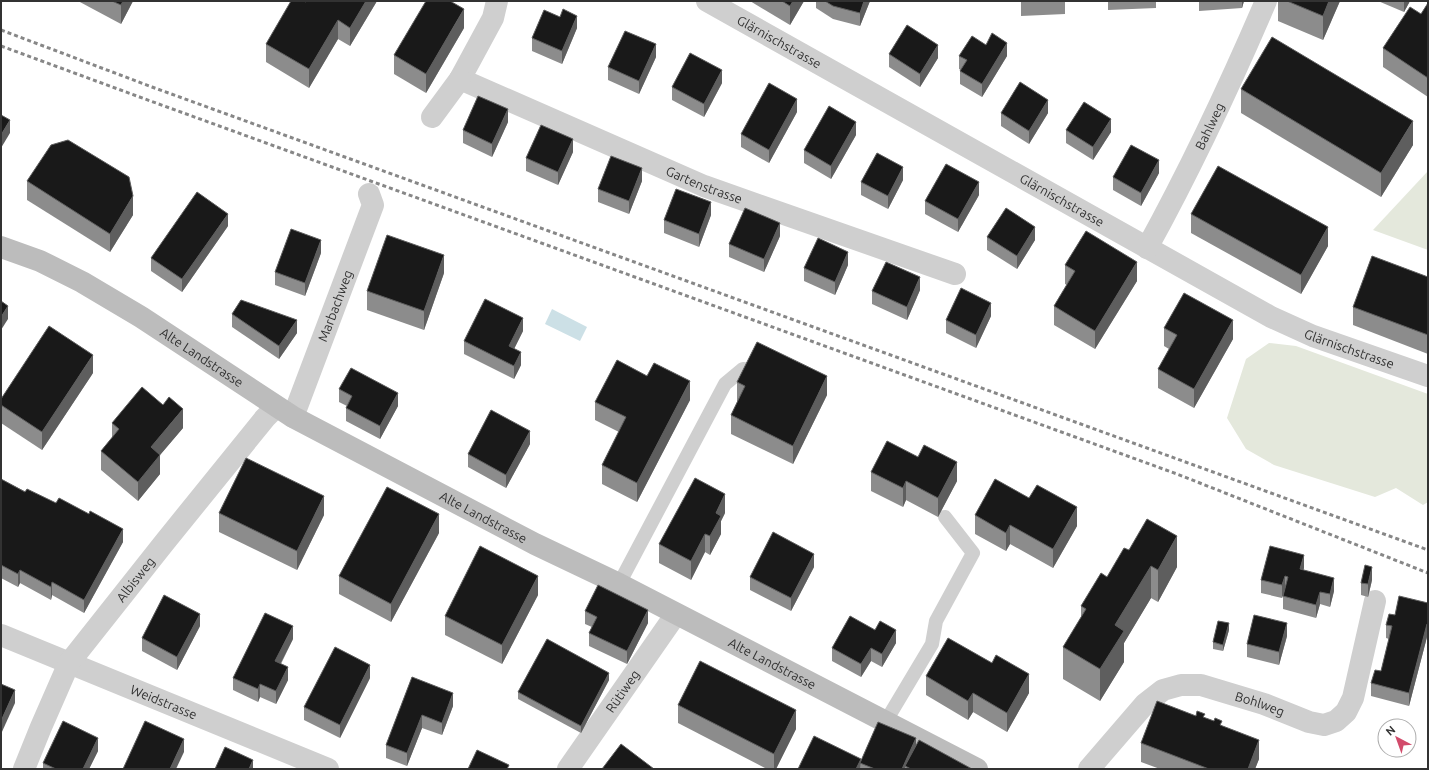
<svg xmlns="http://www.w3.org/2000/svg" width="1429" height="770" font-family="Ubuntu,sans-serif">
<style>
.green{fill:#e4e8dc}
.water{fill:#cce0e6}
.lines{fill:none;stroke-linecap:round;stroke-linejoin:round}
.lane{stroke:#cfcfcf;stroke-width:14}
.street{stroke:#cfcfcf;stroke-width:22}
.secondary{stroke:#bcbcbc;stroke-width:22}
.rail{stroke:#878787;stroke-width:3;stroke-dasharray:4 3;stroke-linecap:butt}
.wall{fill:#8c8c8c}
.shaded-wall{fill:#5e5e5e}
.building{fill:#191919;stroke:#5e5e5e}
.labels{text-anchor:middle;dominant-baseline:central;stroke-width:4;stroke-linejoin:round;paint-order:stroke}
.street-label{font-size:13px;fill:#323232;stroke:#fff}
</style>
<rect width="100%" height="100%" fill="#fff"/>
<g class="green">
<path d="M1428,171V250L1373,230Z"/>
<path d="M1269,343L1296,346L1428,394V502L1423,505L1396,488L1375,497L1274,465L1246,449L1227,418L1246,359Z"/>
</g>
<path class="water" d="M552,309L587,327L580,341L545,324Z"/>
<g class="lines">
<g class="lane">
<path d="M619,584L725,384L743,369L752,370"/>
<path d="M886,721L932,644L936,621L973,553L945,517"/>
</g>
<g class="street">
<path id="s1" d="M497,1L493,18L460,79L704,186L955,274"/>
<path id="s2" d="M707,1L1271,317L1313,336L1428,376"/>
<path d="M432,117L460,79"/>
<path id="s3" d="M1147,248C1191,168 1230,85 1266,1"/>
<path id="s4" d="M293,417L373,205L369,194"/>
<path id="s5" d="M1,635L328,769"/>
<path id="s6" d="M24,769L41,727L69,663L164,543L265,418L276,407"/>
<path id="s7" d="M568,769L676,614"/>
<path id="s8" d="M1089,769L1145,704L1163,690L1181,685H1201L1264,704L1309,722L1324,725L1336,721L1346,712L1353,698L1375,601"/>
</g>
<path class="secondary" id="s9" d="M1,247L40,261L82,282L141,317L293,417L535,544L619,584L977,769"/>
<g class="rail">
<path d="M1,30L152,87L1428,550"/>
<path d="M1,46L145,99L1177,474L1428,573"/>
</g>
</g>
<g class="wall">
<path d="M78,1H133L121,24Z"/>
<path d="M377,1L350,46L338,39L309,88L266,62V44L306,2Z"/>
<path d="M750,1H804L790,25Z"/>
<path d="M816,1H870L860,26L833,19L816,8Z"/>
<path d="M1021,1H1065V14L1021,16Z"/>
<path d="M1108,1H1156V8L1108,10Z"/>
<path d="M1199,1H1244L1242,8L1199,11Z"/>
<path d="M1278,1H1340L1323,40L1278,21Z"/>
<path d="M1378,1H1410L1404,12Z"/>
<path d="M1428,3V97L1383,67V48L1421,14Z"/>
<path d="M560,17L577,28L562,64L532,51V38Z"/>
<path d="M464,28L426,93L394,74V55Z"/>
<path d="M986,45L1007,56L982,97L960,84V71L961,70L959,69V56Z"/>
<path d="M889,54L938,58L920,87L889,67Z"/>
<path d="M656,57L639,94L608,80V67Z"/>
<path d="M722,83L704,117L672,100V87Z"/>
<path d="M1241,89L1413,145L1381,197L1241,113Z"/>
<path d="M797,112L769,163L741,147V134Z"/>
<path d="M1001,113H1048L1029,144L1001,126Z"/>
<path d="M508,122L492,157L463,143V130Z"/>
<path d="M1066,130L1111,132L1093,160L1066,143Z"/>
<path d="M856,135L831,179L804,163V150Z"/>
<path d="M573,152L558,185L526,171V158Z"/>
<path d="M1159,173L1141,206L1113,190V177Z"/>
<path d="M903,180L888,209L861,195V182Z"/>
<path d="M27,181L133,215L110,252L27,200Z"/>
<path d="M642,181L629,214L598,202V189Z"/>
<path d="M979,195L958,232L925,214V201Z"/>
<path d="M1191,214L1328,246L1301,294L1191,233Z"/>
<path d="M711,215L699,247L664,233V220Z"/>
<path d="M228,226L182,292L151,271V258Z"/>
<path d="M780,236L764,272L729,257V244Z"/>
<path d="M987,237L1035,240L1017,269L987,250Z"/>
<path d="M321,253L305,296L275,285V272Z"/>
<path d="M848,265L835,295L804,281V268Z"/>
<path d="M1065,265L1137,281L1095,349L1054,325V306L1067,285L1065,284Z"/>
<path d="M444,273L424,330L367,310V291Z"/>
<path d="M1428,277V354L1353,325V307Z"/>
<path d="M920,290L907,320L872,304V291Z"/>
<path d="M232,314L297,333L279,359L232,327Z"/>
<path d="M991,316L976,348L946,333V320Z"/>
<path d="M1164,328L1233,339L1194,408L1158,388V369L1169,349L1164,346Z"/>
<path d="M523,331L514,349L521,365L514,379L464,354V341Z"/>
<path d="M93,373L42,450L1,423V399Z"/>
<path d="M737,382L827,395L793,464L731,434V415L738,401H737Z"/>
<path d="M339,389L398,406L380,439L346,421V408L347,406L339,402Z"/>
<path d="M690,400L637,502L602,484V465L619,432L595,420V402Z"/>
<path d="M112,423L183,428L160,455V474L138,501L101,470V451L112,438Z"/>
<path d="M530,444L506,488L468,467V454Z"/>
<path d="M918,457L957,481L938,517L906,500L903,507L871,491V472Z"/>
<path d="M1,479L123,542L84,613L52,595L51,600L20,583L18,587L1,578Z"/>
<path d="M219,513L324,515L297,570L219,532Z"/>
<path d="M725,513L721,521V534L710,555L705,552L691,580L659,563V544Z"/>
<path d="M975,515L1077,526L1053,568L1010,544L1006,551L975,534Z"/>
<path d="M439,533L391,622L339,594V576Z"/>
<path d="M1129,550L1177,567L1158,602L1151,598L1124,643V662L1100,701L1063,679V647L1081,618V606L1107,577Z"/>
<path d="M814,567L791,611L750,590V577Z"/>
<path d="M1304,568L1303,570L1334,591L1330,607L1320,604L1316,618L1283,609V596L1285,589L1282,598L1261,593V580Z"/>
<path d="M1372,580L1368,597L1361,595V583Z"/>
<path d="M538,595L502,664L445,635V616Z"/>
<path d="M1428,603V638L1427,637L1409,706L1371,696V683L1381,671L1389,639L1386,638V625L1395,615Z"/>
<path d="M585,611L648,623L627,664L589,646V633L592,627L585,624Z"/>
<path d="M200,626L177,670L142,651V638Z"/>
<path d="M1229,630L1223,651L1213,649V642Z"/>
<path d="M1287,636L1279,665L1247,657V644Z"/>
<path d="M293,639L281,664L288,680L276,704L260,697L258,702L233,690V678Z"/>
<path d="M896,643L882,667L871,661L861,677L832,661V648Z"/>
<path d="M992,663L1029,693L1007,732L973,712L968,720L926,695V676Z"/>
<path d="M412,677L453,706L442,735L422,728L407,766L386,758V745Z"/>
<path d="M370,678L340,738L304,720V707Z"/>
<path d="M609,680L581,733L518,699V692Z"/>
<path d="M678,705L796,729L776,769H767L678,723Z"/>
<path d="M1196,716L1205,718L1222,726L1259,759L1255,769H1160L1141,762V743Z"/>
<path d="M916,747L972,769H798L861,761Z"/>
<path d="M98,751L89,769H43V763Z"/>
</g>
<g class="shaded-wall">
<path d="M123,1H133L121,24V5Z"/>
<path d="M366,1H377L350,46V28Z"/>
<path d="M793,1H804L790,25V6Z"/>
<path d="M864,1H870L860,26V13Z"/>
<path d="M1242,1H1244L1242,8Z"/>
<path d="M1329,1H1340L1323,40V16Z"/>
<path d="M1404,1H1410L1404,12Z"/>
<path d="M464,9V28L426,93V74Z"/>
<path d="M577,16V28L562,64V51Z"/>
<path d="M338,20V39L309,88V69Z"/>
<path d="M1007,43V56L982,97V84Z"/>
<path d="M656,44V57L639,94V81Z"/>
<path d="M938,45V58L920,87V74Z"/>
<path d="M722,70V83L704,117V104Z"/>
<path d="M797,99V112L769,163V150Z"/>
<path d="M1048,100V113L1029,144V131Z"/>
<path d="M508,109V122L492,157V144Z"/>
<path d="M1111,119V132L1093,160V147Z"/>
<path d="M10,120V133L1,148V135Z"/>
<path d="M1413,121V145L1381,197V173Z"/>
<path d="M856,122V135L831,179V166Z"/>
<path d="M573,139V152L558,185V172Z"/>
<path d="M1159,160V173L1141,206V193Z"/>
<path d="M903,167V180L888,209V196Z"/>
<path d="M642,168V181L629,214V201Z"/>
<path d="M979,182V195L958,232V219Z"/>
<path d="M133,196V215L110,252V234Z"/>
<path d="M711,202V215L699,247V234Z"/>
<path d="M228,214V226L182,292V279Z"/>
<path d="M780,223V236L764,272V259Z"/>
<path d="M1035,227V240L1017,269V256Z"/>
<path d="M1328,227V246L1301,294V275Z"/>
<path d="M321,240V253L305,296V283Z"/>
<path d="M848,252V265L835,295V282Z"/>
<path d="M444,255V273L424,330V311Z"/>
<path d="M1137,262V281L1095,349V331Z"/>
<path d="M920,277V290L907,320V307Z"/>
<path d="M991,303V316L976,348V335Z"/>
<path d="M8,306V319L1,330V317Z"/>
<path d="M523,318V331L509,359V346Z"/>
<path d="M297,320V333L279,359V346Z"/>
<path d="M1233,320V339L1194,408V389Z"/>
<path d="M521,352V365L514,379V366Z"/>
<path d="M93,355V373L42,450V432Z"/>
<path d="M827,376V395L793,464V446Z"/>
<path d="M690,381V400L637,502V483Z"/>
<path d="M398,393V406L380,439V426Z"/>
<path d="M183,409V428L160,455V474L138,501V482L151,447Z"/>
<path d="M530,431V444L506,488V475Z"/>
<path d="M957,462V481L938,517V498Z"/>
<path d="M906,481V500L903,507V488Z"/>
<path d="M725,494V513L721,521V534L710,555V536L716,513Z"/>
<path d="M324,496V515L297,570V551Z"/>
<path d="M1077,507V526L1053,568V549Z"/>
<path d="M439,514V533L391,622V604Z"/>
<path d="M1010,525V544L1006,551V533Z"/>
<path d="M123,529V542L84,613V600Z"/>
<path d="M705,534V552L691,580V561Z"/>
<path d="M1177,536V567L1158,602V570Z"/>
<path d="M814,554V567L791,611V598Z"/>
<path d="M1304,555V568L1300,582V569Z"/>
<path d="M1151,566V598L1124,643V662L1100,701V669L1115,625Z"/>
<path d="M1372,567V580L1368,597V584Z"/>
<path d="M20,570V583L18,587V574Z"/>
<path d="M538,576V595L502,664V645Z"/>
<path d="M1285,576V589L1282,598V585Z"/>
<path d="M1334,578V591L1330,607V594Z"/>
<path d="M52,582V595L51,600V587Z"/>
<path d="M1320,592V604L1316,618V605Z"/>
<path d="M648,610V623L627,664V651Z"/>
<path d="M200,614V626L177,670V657Z"/>
<path d="M1229,623V630L1223,651V645Z"/>
<path d="M1287,623V636L1279,665V652Z"/>
<path d="M1427,624V637L1409,706V693Z"/>
<path d="M293,626V639L275,674V661Z"/>
<path d="M896,630V643L882,667V654Z"/>
<path d="M871,648V661L861,677V664Z"/>
<path d="M370,665V678L340,738V725Z"/>
<path d="M288,667V680L276,704V691Z"/>
<path d="M609,673V680L581,733V726Z"/>
<path d="M1029,674V693L1007,732V713Z"/>
<path d="M260,684V697L258,702V689Z"/>
<path d="M15,690V703L1,734V721Z"/>
<path d="M453,693V706L442,735V723Z"/>
<path d="M973,693V712L968,720V701Z"/>
<path d="M796,710V729L776,769H774V754Z"/>
<path d="M422,715V728L407,766V753Z"/>
<path d="M98,738V751L89,769H83Z"/>
<path d="M916,738V751L905,766V769H902Z"/>
<path d="M184,739V752L176,769H170Z"/>
<path d="M1259,740V759L1255,769H1248Z"/>
<path d="M861,759L860,769H856Z"/>
<path d="M253,760V769H249Z"/>
</g>
<g class="building">
<path d="M112,1H123L121,5Z"/>
<path d="M291,1H304L306,2L307,1H366L350,28L338,20L309,69L266,44Z"/>
<path d="M426,1H450L464,9L426,74L394,55Z"/>
<path d="M782,1H793L790,6Z"/>
<path d="M825,1H864L860,13L833,6Z"/>
<path d="M1287,1H1329L1323,16Z"/>
<path d="M1428,3V78L1383,48L1410,7L1421,14Z"/>
<path d="M563,9L577,16L562,51L532,38L544,10L560,17Z"/>
<path d="M907,25L938,45L920,74L889,54Z"/>
<path d="M625,31L656,44L639,81L608,67Z"/>
<path d="M992,33L1007,43L982,84L960,71L967,60L959,56L972,36L986,45Z"/>
<path d="M1272,37L1413,121L1381,173L1241,89Z"/>
<path d="M690,53L722,70L704,104L672,87Z"/>
<path d="M1020,82L1048,100L1029,131L1001,113Z"/>
<path d="M769,83L797,99L769,150L741,134Z"/>
<path d="M478,96L508,109L492,144L463,130Z"/>
<path d="M1084,102L1111,119L1093,147L1066,130Z"/>
<path d="M829,106L856,122L831,166L804,150Z"/>
<path d="M1,115L10,120L1,135Z"/>
<path d="M541,125L573,139L558,172L526,158Z"/>
<path d="M68,140L129,177L133,196L110,234L27,181L51,145Z"/>
<path d="M1131,145L1159,160L1141,193L1113,177Z"/>
<path d="M877,153L903,167L888,196L861,182Z"/>
<path d="M611,156L642,168L629,201L598,189Z"/>
<path d="M946,164L979,182L958,219L925,201Z"/>
<path d="M1218,166L1328,227L1301,275L1191,214Z"/>
<path d="M676,189L711,202L699,234L664,220Z"/>
<path d="M197,192L228,214L182,279L151,258Z"/>
<path d="M745,208L780,223L764,259L729,244Z"/>
<path d="M1006,208L1035,227L1017,256L987,237Z"/>
<path d="M291,229L321,240L305,283L275,272Z"/>
<path d="M1086,231L1137,262L1095,331L1054,306L1075,271L1065,265Z"/>
<path d="M387,235L444,255L424,311L367,291Z"/>
<path d="M818,238L848,252L835,282L804,268Z"/>
<path d="M1372,256L1428,277V335L1353,307Z"/>
<path d="M886,262L920,277L907,307L872,291Z"/>
<path d="M961,288L991,303L976,335L946,320Z"/>
<path d="M1184,293L1233,320L1194,389L1158,369L1177,335L1164,328Z"/>
<path d="M485,299L523,318L509,346L521,352L514,366L464,341Z"/>
<path d="M241,300L297,320L279,346L232,314Z"/>
<path d="M1,301L8,306L1,317Z"/>
<path d="M49,326L93,355L42,432L1,405V399Z"/>
<path d="M757,342L827,376L793,446L731,415L745,386L737,382Z"/>
<path d="M617,360L647,376L654,363L690,381L637,483L602,465L626,417L595,402Z"/>
<path d="M351,368L398,393L380,426L346,408L352,396L339,389Z"/>
<path d="M142,387L163,405L169,397L183,409L151,447L160,455L138,482L101,451L119,429L112,423Z"/>
<path d="M491,410L530,431L506,475L468,454Z"/>
<path d="M887,441L918,457L924,445L957,462L938,498L906,481L903,488L871,472Z"/>
<path d="M246,458L324,496L297,551L219,513Z"/>
<path d="M695,478L725,494L716,513L721,516L710,536L705,534L691,561L659,544Z"/>
<path d="M1,479L25,492L27,489L56,503L59,498L89,514L90,511L123,529L84,600L52,582L51,587L20,570L18,574L1,565Z"/>
<path d="M995,479L1029,498L1037,485L1077,507L1053,549L1010,525L1006,533L975,515Z"/>
<path d="M387,487L439,514L391,604L339,576Z"/>
<path d="M1147,519L1177,536L1158,570L1151,566L1115,625L1124,631L1100,669L1063,647L1086,609L1081,606L1101,573L1107,577L1124,548L1129,550Z"/>
<path d="M773,532L814,554L791,598L750,577Z"/>
<path d="M480,546L538,576L502,645L445,616Z"/>
<path d="M1270,546L1304,555L1300,569L1334,578L1330,594L1320,592L1316,605L1283,596L1288,577L1285,576L1282,585L1261,580Z"/>
<path d="M1365,565L1372,567L1368,584L1361,583Z"/>
<path d="M598,585L648,610L627,651L589,633L597,617L585,611Z"/>
<path d="M164,595L200,614L177,657L142,638Z"/>
<path d="M1399,596L1428,603V625L1427,624L1409,693L1371,683L1375,670L1381,671L1392,626L1386,625L1389,614L1395,615Z"/>
<path d="M265,613L293,626L275,661L288,667L276,691L260,684L258,689L233,678Z"/>
<path d="M1254,615L1287,623L1279,652L1247,644Z"/>
<path d="M850,616L875,630L880,621L896,630L882,654L871,648L861,664L832,648Z"/>
<path d="M1218,621L1229,623L1223,645L1213,642Z"/>
<path d="M948,638L992,663L996,655L1029,674L1007,713L973,693L968,701L926,676Z"/>
<path d="M547,639L609,673L581,726L518,692Z"/>
<path d="M335,647L370,665L340,725L304,707Z"/>
<path d="M700,661L796,710L774,754L678,705Z"/>
<path d="M412,677L453,693L442,723L422,715L407,753L386,745Z"/>
<path d="M1,684L15,690L1,721Z"/>
<path d="M1157,701L1196,716L1197,711L1205,714L1203,717L1214,721L1215,718L1222,721L1220,725L1259,740L1248,769H1209L1141,743Z"/>
<path d="M63,721L98,738L83,769H56L43,763Z"/>
<path d="M145,721L184,739L170,769H123Z"/>
<path d="M878,722L916,738L902,769H875L860,763Z"/>
<path d="M814,736L861,759L856,769H798Z"/>
<path d="M919,740L972,769H911L905,766Z"/>
<path d="M621,744L654,769H602Z"/>
<path d="M225,747L253,760L249,769H215Z"/>
<path d="M477,750L509,765L507,769H468Z"/>
</g>
<g class="labels">
<g class="street-label">
<text stroke="none"><textPath href="#s2" startOffset="83">Glärnischstrasse</textPath></text>
<text stroke="none"><textPath href="#s3" startOffset="137">Bahlweg</textPath></text>
<text stroke="none"><textPath href="#s1" startOffset="353">Gartenstrasse</textPath></text>
<text stroke="none"><textPath href="#s2" startOffset="407">Glärnischstrasse</textPath></text>
<text stroke="none"><textPath href="#s4" startOffset="119">Marbachweg</textPath></text>
<text stroke="none"><textPath href="#s2" startOffset="731">Glärnischstrasse</textPath></text>
<text stroke="none"><textPath href="#s9" startOffset="230">Alte Landstrasse</textPath></text>
<text stroke="none"><textPath href="#s9" startOffset="554">Alte Landstrasse</textPath></text>
<text stroke="none"><textPath href="#s6" startOffset="222">Albisweg</textPath></text>
<text stroke="none"><textPath href="#s9" startOffset="878">Alte Landstrasse</textPath></text>
<text stroke="none"><textPath href="#s7" startOffset="95">Rütiweg</textPath></text>
<text stroke="none"><textPath href="#s5" startOffset="176">Weidstrasse</textPath></text>
<text stroke="none"><textPath href="#s8" startOffset="209">Bohlweg</textPath></text>
</g>
</g>
<rect width="1429" height="770" fill="none" stroke="#323232" stroke-width="4"/>
<g transform="translate(1397 738) rotate(319)"><circle r="19" fill="#ffffff" stroke="#adadad"/>
<path d="M0-3L7 15L0 10L-7 15Z" fill="#d24b6b"/>
<text y="-6" font-size="11" font-weight="bold" text-anchor="middle" fill="#323232">N</text>
</g>
</svg>
